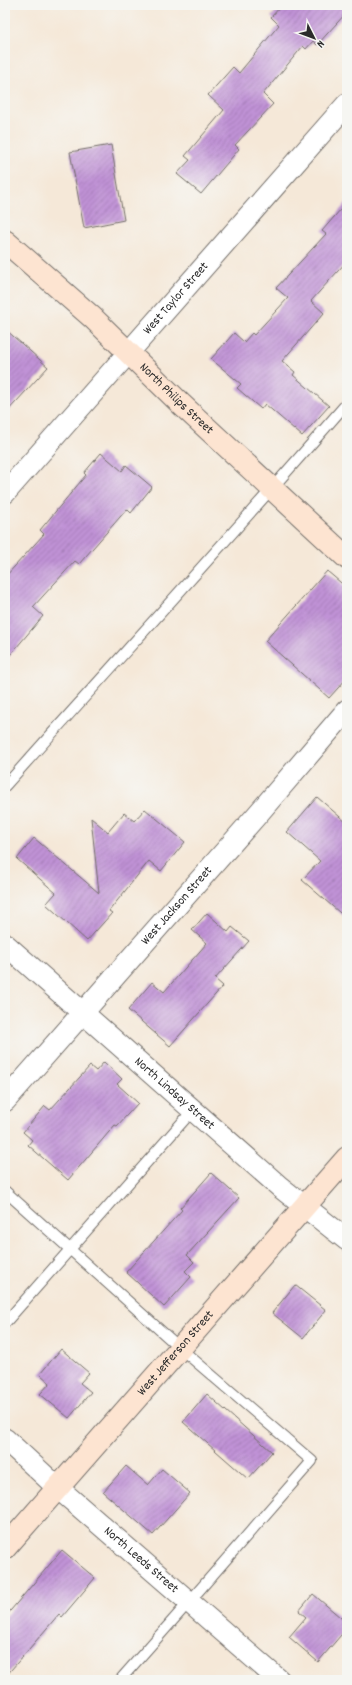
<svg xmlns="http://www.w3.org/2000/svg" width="352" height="1685" font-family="Dekko,sans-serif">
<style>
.building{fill:url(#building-hatch)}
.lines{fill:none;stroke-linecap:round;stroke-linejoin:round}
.lane-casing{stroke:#726d68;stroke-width:12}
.street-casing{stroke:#726d68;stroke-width:23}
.secondary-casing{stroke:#726d68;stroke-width:24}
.lane{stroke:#fff;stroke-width:10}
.street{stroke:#fff;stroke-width:21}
.secondary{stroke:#fde4d1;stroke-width:22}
.labels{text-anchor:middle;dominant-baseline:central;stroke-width:3;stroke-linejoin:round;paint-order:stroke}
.street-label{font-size:13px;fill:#2b2b2b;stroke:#f6f6f2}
</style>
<defs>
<pattern id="building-hatch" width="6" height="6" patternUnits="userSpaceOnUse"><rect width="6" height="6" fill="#c092d6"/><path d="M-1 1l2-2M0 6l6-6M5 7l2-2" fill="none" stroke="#9c77ae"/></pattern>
</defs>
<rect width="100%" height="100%" fill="#f6f6f2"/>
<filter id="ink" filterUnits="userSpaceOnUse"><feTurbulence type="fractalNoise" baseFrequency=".025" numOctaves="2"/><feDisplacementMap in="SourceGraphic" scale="8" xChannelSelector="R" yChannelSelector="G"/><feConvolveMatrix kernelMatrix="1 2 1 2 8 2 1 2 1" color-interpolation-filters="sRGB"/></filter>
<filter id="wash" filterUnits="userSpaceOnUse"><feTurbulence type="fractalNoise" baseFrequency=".012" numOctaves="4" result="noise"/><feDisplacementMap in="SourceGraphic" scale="16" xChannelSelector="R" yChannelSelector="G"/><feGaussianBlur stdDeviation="0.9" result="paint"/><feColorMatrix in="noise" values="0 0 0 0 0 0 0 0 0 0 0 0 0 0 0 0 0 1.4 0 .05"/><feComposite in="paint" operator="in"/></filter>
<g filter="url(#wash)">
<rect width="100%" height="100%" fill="#f5e8d8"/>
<g id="blocks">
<g class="building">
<path d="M282,5H347V12L317,45L313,41L306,49L303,46L263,94L273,104L235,145L239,149L201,194L177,174L190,160L185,156L224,110L208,95L233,67L239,73L279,25L271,17Z"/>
<path d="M111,145L124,220L84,228L70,152Z"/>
<path d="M347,202V261L311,301L324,313L282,361L295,372L293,375L329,406L302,436L265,404L261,409L237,388L241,384L211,359L234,333L244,342L252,333L254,335L288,298L276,288L326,234L322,231Z"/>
<path d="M5,329L48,367L5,414Z"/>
<path d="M101,453L122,471L126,465L152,487L131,513L127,509L79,564L75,561L33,607L43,616L5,661V577L44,534L40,530L86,475L84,473Z"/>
<path d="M327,571L347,588V678L329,698L265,641Z"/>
<path d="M317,797L347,823V919L302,880L320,861L287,832Z"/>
<path d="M145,809L185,842L161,871L149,861L109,911L112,913L87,941L46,904L56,893L17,859L34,838L99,893L91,818L108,832L124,813L134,821Z"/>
<path d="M207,913L228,932L232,927L249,941L215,979L223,986L170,1046L128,1010L152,982L164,992L207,943L192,930Z"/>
<path d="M104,1062L122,1079L117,1084L138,1103L117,1126L115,1125L68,1180L28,1145L32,1140L23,1132L45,1106L50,1110L90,1066L96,1071Z"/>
<path d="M211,1173L239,1198L187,1255L194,1262L185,1271L191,1277L164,1307L126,1272L182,1210L180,1208Z"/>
<path d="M295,1285L326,1310L303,1338L272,1313Z"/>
<path d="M61,1349L89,1373L80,1383L91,1392L69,1418L40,1394L50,1383L40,1374Z"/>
<path d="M207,1394L272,1452L248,1479L183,1422Z"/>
<path d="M126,1466L148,1485L162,1469L190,1493L153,1535L103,1492Z"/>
<path d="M62,1550L95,1578L62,1617L59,1614L5,1677V1617Z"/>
<path d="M313,1594L347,1623V1628L318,1662L289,1637L306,1617L299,1611Z"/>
</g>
</g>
</g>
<g filter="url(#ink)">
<use href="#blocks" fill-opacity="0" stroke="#726d68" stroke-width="1"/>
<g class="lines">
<defs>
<g id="lane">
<path d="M5,786C119,658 235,532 347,403"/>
<path d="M5,1191L180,1348L312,1461L189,1602L120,1680"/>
<path d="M5,1323L193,1110"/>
</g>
<g id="street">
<path id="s1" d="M5,493L347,104"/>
<path id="s2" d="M5,944L280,1187L347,1240"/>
<path id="s3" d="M5,1101L257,815L347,710"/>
<path id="s4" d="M5,1439L58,1488L279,1680"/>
</g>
<g id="secondary">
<path id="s5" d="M5,241L93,318L182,405L347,558"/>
<path id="s6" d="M5,1548L347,1158"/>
</g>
</defs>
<use href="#lane" class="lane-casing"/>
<use href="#street" class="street-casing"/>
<use href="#secondary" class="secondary-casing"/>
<use href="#lane" class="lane"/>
<use href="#street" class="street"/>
<use href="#secondary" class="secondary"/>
</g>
</g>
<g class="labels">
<g class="street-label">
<text stroke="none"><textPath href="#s1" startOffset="259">West Taylor Street</textPath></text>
<text stroke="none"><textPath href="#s5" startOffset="233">North Philips Street</textPath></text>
<text stroke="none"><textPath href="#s3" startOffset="260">West Jackson Street</textPath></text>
<text stroke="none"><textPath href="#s2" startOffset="226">North Lindsay Street</textPath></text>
<text stroke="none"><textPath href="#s6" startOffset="259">West Jefferson Street</textPath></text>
<text stroke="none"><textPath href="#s4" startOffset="182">North Leeds Street</textPath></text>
</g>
</g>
<rect width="352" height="1685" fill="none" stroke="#f6f6f2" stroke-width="20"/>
<g transform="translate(314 38) rotate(132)" stroke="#f6f6f2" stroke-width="3" paint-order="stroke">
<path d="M0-3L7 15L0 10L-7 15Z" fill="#2b2b2b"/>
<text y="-6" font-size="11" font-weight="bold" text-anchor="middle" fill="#2b2b2b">N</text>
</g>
</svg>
